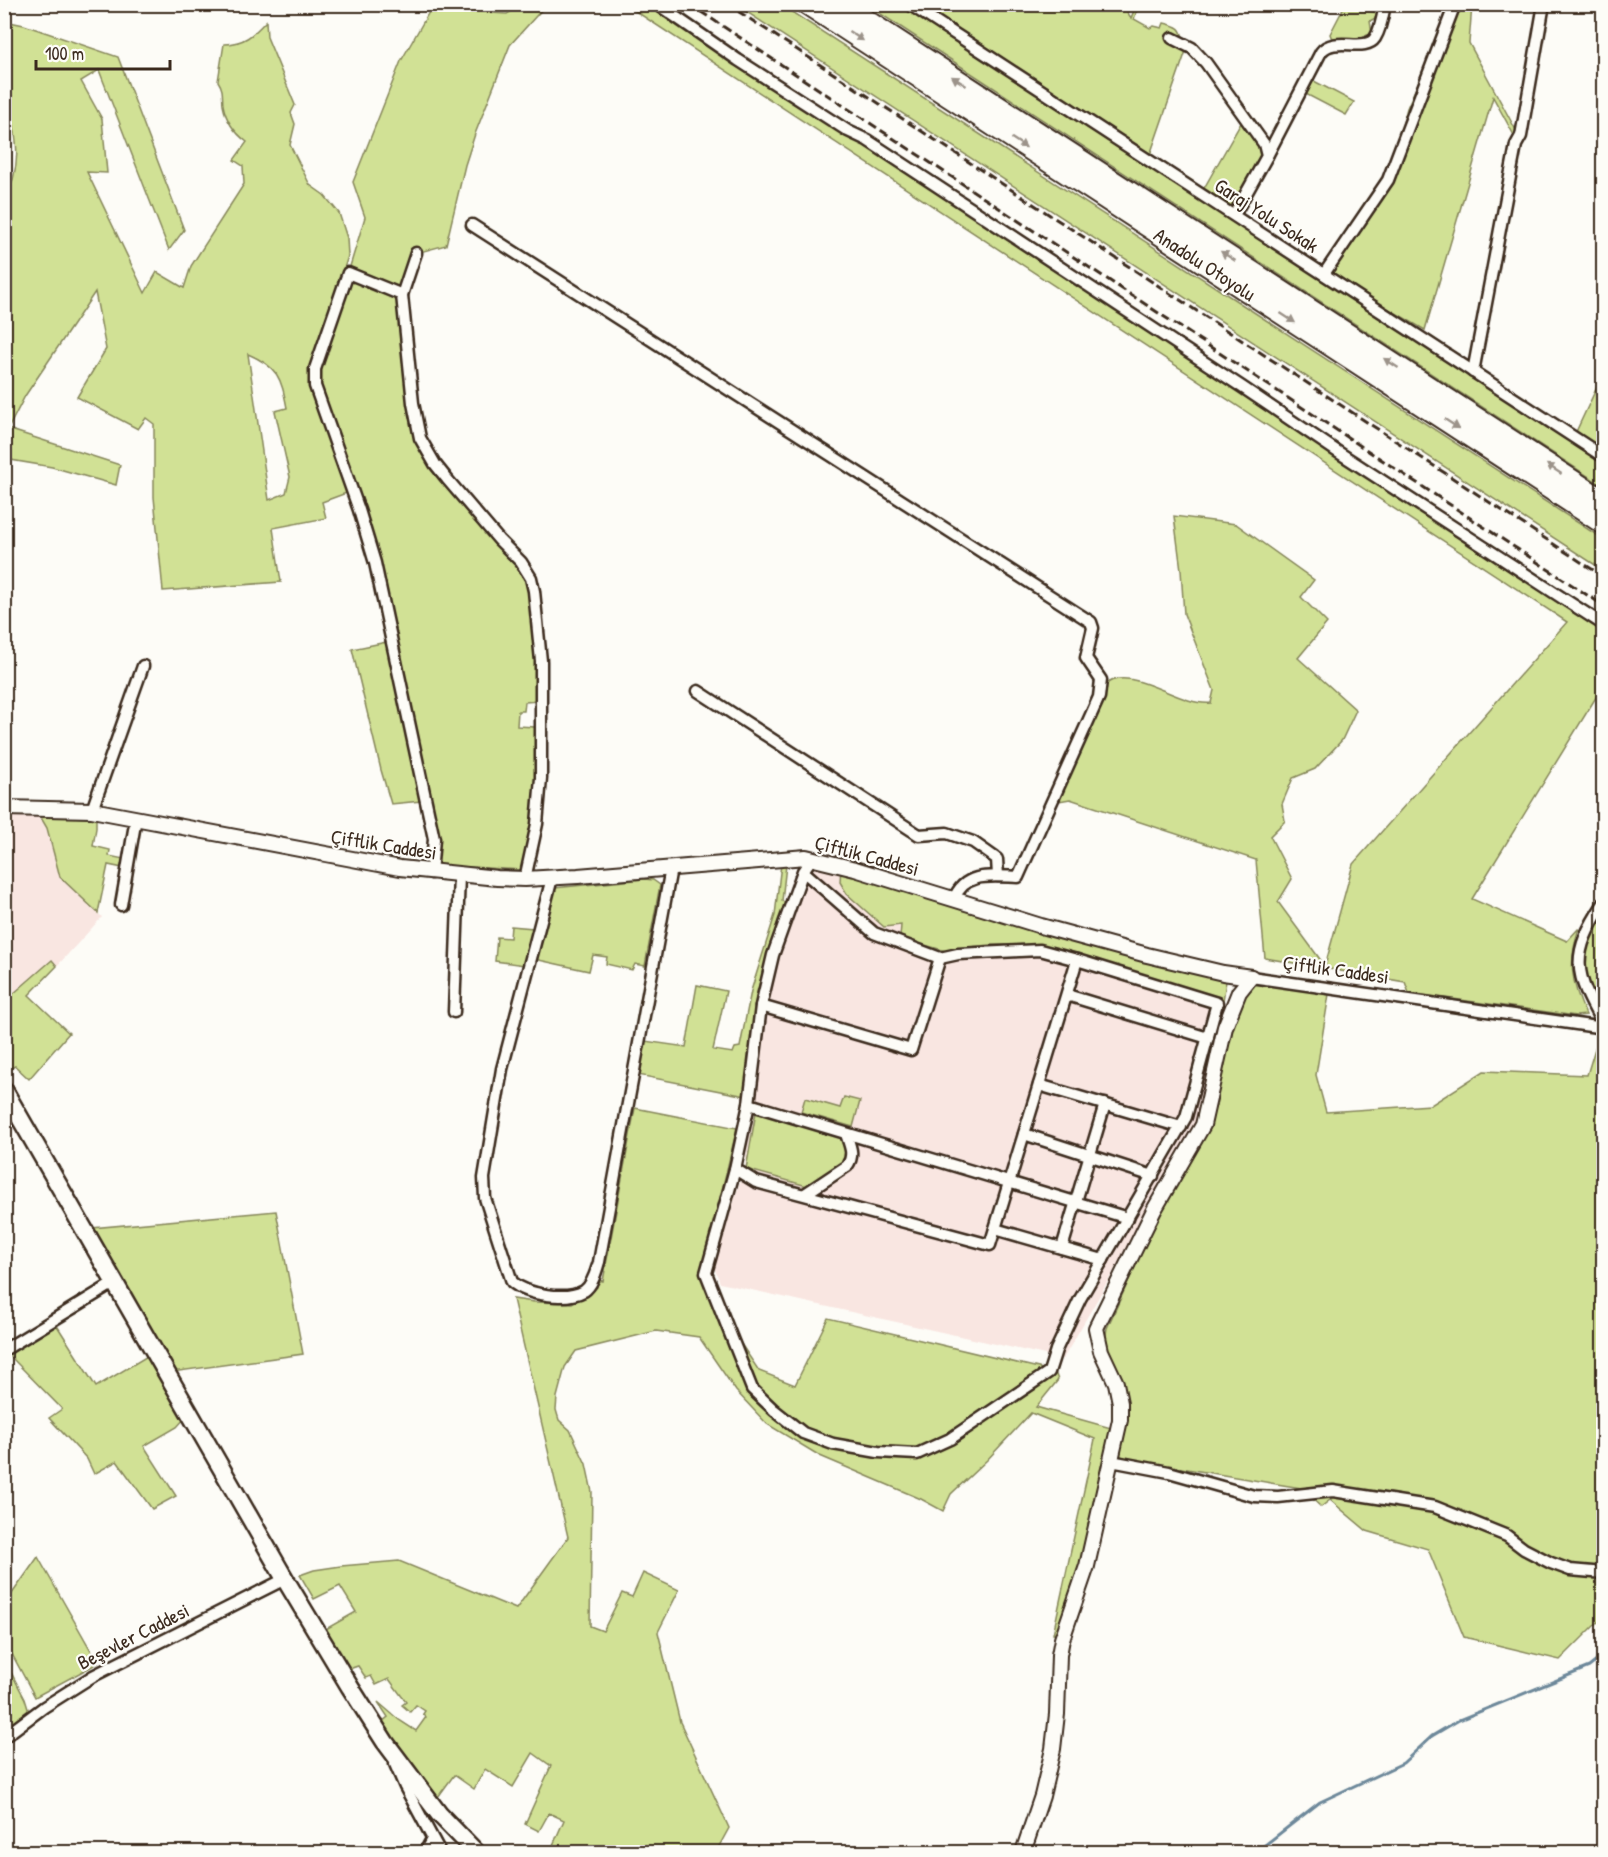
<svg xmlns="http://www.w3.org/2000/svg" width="1608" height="1857" font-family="'Patrick Hand',sans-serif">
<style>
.built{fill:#f9e6e1}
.green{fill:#d1e195;stroke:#86865a;stroke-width:1.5;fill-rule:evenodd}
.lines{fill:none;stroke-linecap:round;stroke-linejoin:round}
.stream{stroke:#6d889a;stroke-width:3}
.minor-casing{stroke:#3b2a1e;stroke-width:15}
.tertiary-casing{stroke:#3b2a1e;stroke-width:18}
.primary-casing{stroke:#3b2a1e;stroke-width:21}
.motorway-casing{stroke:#3b2a1e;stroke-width:24}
.minor{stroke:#fdfcf7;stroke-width:10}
.tertiary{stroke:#fdfcf7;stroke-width:14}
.primary{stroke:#fdfcf7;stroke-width:16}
.motorway{stroke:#fdfcf7;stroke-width:20}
.rail{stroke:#3b2a1e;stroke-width:3;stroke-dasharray:9 4.5;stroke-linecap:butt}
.oneway{fill:#9c938a}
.labels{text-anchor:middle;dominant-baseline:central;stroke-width:4.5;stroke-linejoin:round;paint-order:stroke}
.street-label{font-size:20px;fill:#3b2a1e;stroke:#fdfcf7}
</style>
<rect width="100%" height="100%" fill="#fdfcf7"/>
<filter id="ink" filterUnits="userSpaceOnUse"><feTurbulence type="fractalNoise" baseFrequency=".0167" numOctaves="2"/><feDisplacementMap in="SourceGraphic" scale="12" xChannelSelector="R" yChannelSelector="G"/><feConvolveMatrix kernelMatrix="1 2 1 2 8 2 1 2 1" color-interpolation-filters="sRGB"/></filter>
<g filter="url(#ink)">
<g class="built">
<path d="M5,815L40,816L47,828L60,877L102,917L57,966L52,960L5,1001Z"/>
<path d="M811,862L1226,981L1198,1125L1063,1359L720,1283L713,1264L745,1167L758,1030L786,927Z"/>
</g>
<g class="green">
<path d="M433,5H484L491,13L507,14L522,5H546L510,45L475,134L465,165L446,245L416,253L402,295L348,273L365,217L353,182L401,61Z"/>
<path d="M626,5H655L1603,630V686L1472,899L1567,941L1579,928C1568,963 1571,982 1586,1015L1576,1016L1409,993L1405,982L1265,958L1256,860L1070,799L1059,801L1052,795L1098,690C1103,687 1109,681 1114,680C1141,672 1181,706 1211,703L1214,690L1184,614L1181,570L1174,516L1236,524L1314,580L1301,597L1327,623L1298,658L1356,710L1342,740L1315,769L1293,778L1282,804L1285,821L1270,836L1292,879L1278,902L1325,966L1353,864L1567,622Z"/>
<path d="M736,5H781L1603,539V570Z"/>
<path d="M867,5H906L1603,459V486Z"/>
<path d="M917,5H1123L1131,18L1136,5H1139L1134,19L1150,28L1154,26L1162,28L1164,23C1186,28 1179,31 1187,48L1150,155Z"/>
<path d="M1345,5L1378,13L1377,17L1370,21L1372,34L1356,38L1332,39L1330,34Z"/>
<path d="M1449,5H1472L1469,43L1518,134L1515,137L1493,97L1425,330L1370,298L1325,268L1392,163L1407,108L1436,42Z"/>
<path d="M5,21L24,25L118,57L184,230L169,250L99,70L81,81L102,119L107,173L87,172L145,293L157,272L184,288L191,266L244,184L243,166L234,160L247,142C235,133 226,121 223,105C222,96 224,90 218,81L224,44C244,44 253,35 266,21L267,37L295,105L291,113L295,124L290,145L310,185L324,195L339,213L347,238L348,256L311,372L349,492L322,502L326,518L273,528L281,582L163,591L154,497V424L146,418L138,429L77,397L106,349L95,292L25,396L8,429L120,465L116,485L52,467L5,459L4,202C28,154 12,128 5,81C2,61 5,40 5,21ZM248,354C278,367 281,377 287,408L275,411L290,477L286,493L269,500Z"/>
<path d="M1192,51L1260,141L1263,153L1235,206L1230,208L1203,190L1242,121L1191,53Z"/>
<path d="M1312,80L1354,102L1346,115L1302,92Z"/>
<path d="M350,278L394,296L399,300L416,437L519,564L531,588L538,701L525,702L524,711H518L517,726L535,727V812L523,870L437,865L381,570L363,506L320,383L322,364Z"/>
<path d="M1597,387L1603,390V452L1575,434Z"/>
<path d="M387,642L421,801L391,804L381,770L352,649Z"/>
<path d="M40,816L96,818V828L93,846L110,850L109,856L124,859L123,868L108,865L98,913L60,877L47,828Z"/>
<path d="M781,864L786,865L782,901L790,904L779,918L756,995L746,1096L638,1075L645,1041L686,1047L697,985L726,991L713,1050L733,1053L735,1048L740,1047L751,991L775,915Z"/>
<path d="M841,867L1226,981L1223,1001L1041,945H990L957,948L946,951L900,938L901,925L884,927L847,894L840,882Z"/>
<path d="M645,879L653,880L660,885L645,966L635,964L632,970L606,964L607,957L593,955L589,971L534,959L554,888Z"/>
<path d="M1603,907V1015L1596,1005L1581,963L1583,950Z"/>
<path d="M511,926L533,928L524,965L495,961L497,937L510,938Z"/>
<path d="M52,960L57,966L29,995L69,1033L29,1079L15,1066L5,1071V1001Z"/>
<path d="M1260,982L1330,988L1316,1075L1326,1112L1431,1105L1484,1071L1587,1075L1600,1032L1603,1033V1617L1560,1660L1464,1637L1428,1549L1367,1531L1330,1500L1321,1507L1301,1488L1127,1459L1121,1456L1117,1452L1125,1404L1104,1347L1107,1328L1151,1232L1209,1121L1242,995L1250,985Z"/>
<path d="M844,1097L860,1101L853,1127L801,1112L805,1098L840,1108Z"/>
<path d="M635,1108L737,1128L705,1260V1279L743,1347L759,1371L795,1385L828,1318L1055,1372L1058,1380L1036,1407L1111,1428L1080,1571L1057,1635L1053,1634L1095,1439L1031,1413L987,1460L951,1494L943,1511L921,1499L820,1456L767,1424L736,1391L699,1337L656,1331L576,1351L565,1367L557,1397L556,1410L559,1420L570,1430L586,1464L592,1492L590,1626L603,1631L622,1593L632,1597L643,1573L679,1590L658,1632L680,1722L729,1828L717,1850L718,1852H550L564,1820L549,1813L539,1831L525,1824L551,1766L533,1753L513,1787L485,1769L474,1789L454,1775L438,1797L406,1761L382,1722L388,1717L378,1702L399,1720L416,1731L426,1717L423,1714L425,1711L416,1705L410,1712L402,1705L406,1702L389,1679L376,1685L371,1676L366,1678L358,1666L346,1670L324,1630L356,1612L340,1586L314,1599L300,1575L314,1570L341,1566L399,1561L516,1609L568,1537L513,1299L534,1302L572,1303L597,1287L598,1280L603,1281Z"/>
<path d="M756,1112L840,1135L846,1144L847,1160L822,1180L807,1186L746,1169Z"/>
<path d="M276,1211L303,1354L172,1372L92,1228Z"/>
<path d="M56,1324L96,1387L149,1355L186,1417L177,1427L144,1446L176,1496L152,1509L117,1461L94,1474L87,1459L49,1418L62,1409L8,1354Z"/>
<path d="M38,1557L98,1663L35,1697L5,1641L4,1605Z"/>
<path d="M4,1659L25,1699L29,1712L5,1729Z"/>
</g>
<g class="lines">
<path class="stream" d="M1256,1852L1320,1802L1403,1763L1432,1736L1459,1720L1589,1667L1604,1655"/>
<defs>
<g id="minor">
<path d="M657,4L738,60L848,131L867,140L1242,387L1338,452L1604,625"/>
<path d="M909,4L1604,457"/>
<path d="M1172,38L1192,48L1206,63L1264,144L1267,156L1234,215"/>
<path d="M1267,156L1321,52C1334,35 1365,53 1375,38C1381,29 1383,15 1385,4"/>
<path d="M472,225L1091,622L1093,628L1086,658L1101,680L1099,697L1018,877C992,876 965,871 954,899"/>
<path d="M416,253L402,295L413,403L420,438L435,464L447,479L499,540L521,562L531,578L534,591L541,661V778L537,824L525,879"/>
<path d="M1324,274L1388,180L1455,4"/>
<path d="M402,295L348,273L315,369V386L359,510L375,563L434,839L431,873"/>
<path d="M1473,372L1516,145L1521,136L1544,4"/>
<path d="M698,691L919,835L947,833L973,842L997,859L998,876"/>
<path d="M92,810L143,666"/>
<path d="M803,871L874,933L940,958L958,954L1040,950L1077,960L990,1245L756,1182L735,1169L749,1104L761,1006L773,955L803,871L812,858"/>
<path d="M552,878L502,1069L484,1178L485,1198L512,1282C527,1295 566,1301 584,1291C593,1285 596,1271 599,1262L671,868"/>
<path d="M1604,903C1569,956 1574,973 1604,1026"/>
<path d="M121,905L136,818"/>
<path d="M1251,977L1604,1028"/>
<path d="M1067,995L1208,1038"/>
<path d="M761,1006L911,1050L940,958"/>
<path d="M454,1012L459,875"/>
<path d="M1039,1085L1181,1127"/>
<path d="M749,1104L1128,1218"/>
<path d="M1024,1134L1153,1176"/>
<path d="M735,1169L706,1273L752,1389L774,1410L803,1433L833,1444L878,1452L917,1454L950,1439L1049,1372L1056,1350L1080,1299L1186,1117L1217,1003L1077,960"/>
<path d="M805,1194L847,1166C855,1155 850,1146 846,1134"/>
<path d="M995,1229L1103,1260"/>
<path d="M1062,1248L1105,1104"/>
<path d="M4,1350L114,1283"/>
<path d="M1111,1461L1169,1472L1254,1496L1278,1497L1333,1491L1435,1507L1507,1536L1524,1549L1551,1563L1570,1570L1604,1573"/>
<path d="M4,1737L44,1707L93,1676L285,1579"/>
<path d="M395,1764L405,1787L440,1852"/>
<path d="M425,1852L432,1839"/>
</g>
<g id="tertiary">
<path d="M4,808L92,810L400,868L497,878L525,879L578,876L806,857L855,869L1041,926L1147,955L1223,973L1251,977"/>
<path d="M1023,1852L1042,1796L1053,1749L1057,1714L1059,1655L1062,1639L1087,1566L1120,1420V1403L1116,1383L1101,1351L1096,1328L1154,1210L1203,1125L1225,1027L1239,992L1251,977"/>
</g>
<path id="primary" d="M4,1090L285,1579L350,1687L385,1742L439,1814L476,1852"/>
<g id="motorway">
<path d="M807,4L1604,524"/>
<path d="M841,4L1604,501"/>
</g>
</defs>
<use href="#minor" class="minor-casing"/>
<use href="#tertiary" class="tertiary-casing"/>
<use href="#primary" class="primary-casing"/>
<use href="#motorway" class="motorway-casing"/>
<use href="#minor" class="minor"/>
<use href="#tertiary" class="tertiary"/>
<use href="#primary" class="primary"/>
<use href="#motorway" class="motorway"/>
<g class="rail">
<path d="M689,4L1604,606"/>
<path d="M727,4L1604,577"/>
</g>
</g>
<defs><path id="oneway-solid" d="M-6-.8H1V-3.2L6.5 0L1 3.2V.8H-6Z" transform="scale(1.5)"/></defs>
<g class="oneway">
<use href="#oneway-solid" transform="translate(856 36) rotate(33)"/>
<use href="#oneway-solid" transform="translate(959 81) rotate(-147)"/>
<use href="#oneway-solid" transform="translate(1019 143) rotate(33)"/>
<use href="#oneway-solid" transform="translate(1228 256) rotate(-147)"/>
<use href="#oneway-solid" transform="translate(1288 318) rotate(33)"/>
<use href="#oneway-solid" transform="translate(1391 363) rotate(-147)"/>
<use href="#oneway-solid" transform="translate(1452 424) rotate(33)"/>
<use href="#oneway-solid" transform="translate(1554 469) rotate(-147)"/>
</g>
</g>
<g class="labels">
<g class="street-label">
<text transform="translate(1267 215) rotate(33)">Garaj Yolu Sokak</text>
<text transform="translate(1205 264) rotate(33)">Anadolu Otoyolu</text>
<text transform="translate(384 844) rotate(9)">Çiftlik Caddesi</text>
<text transform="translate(867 855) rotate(15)">Çiftlik Caddesi</text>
<text transform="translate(1336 969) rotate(8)">Çiftlik Caddesi</text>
<text transform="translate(133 1636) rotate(-27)">Beşevler Caddesi</text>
</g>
</g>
<rect width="1608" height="1857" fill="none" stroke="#fdfcf7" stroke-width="24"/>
<rect x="12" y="12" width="1584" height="1833" fill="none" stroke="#3b2a1e" stroke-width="2" filter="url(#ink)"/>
<path d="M36 60v9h134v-9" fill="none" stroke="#3b2a1e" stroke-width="3"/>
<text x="45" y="60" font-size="18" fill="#3b2a1e" stroke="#fdfcf7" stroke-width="4.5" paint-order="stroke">100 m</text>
</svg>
